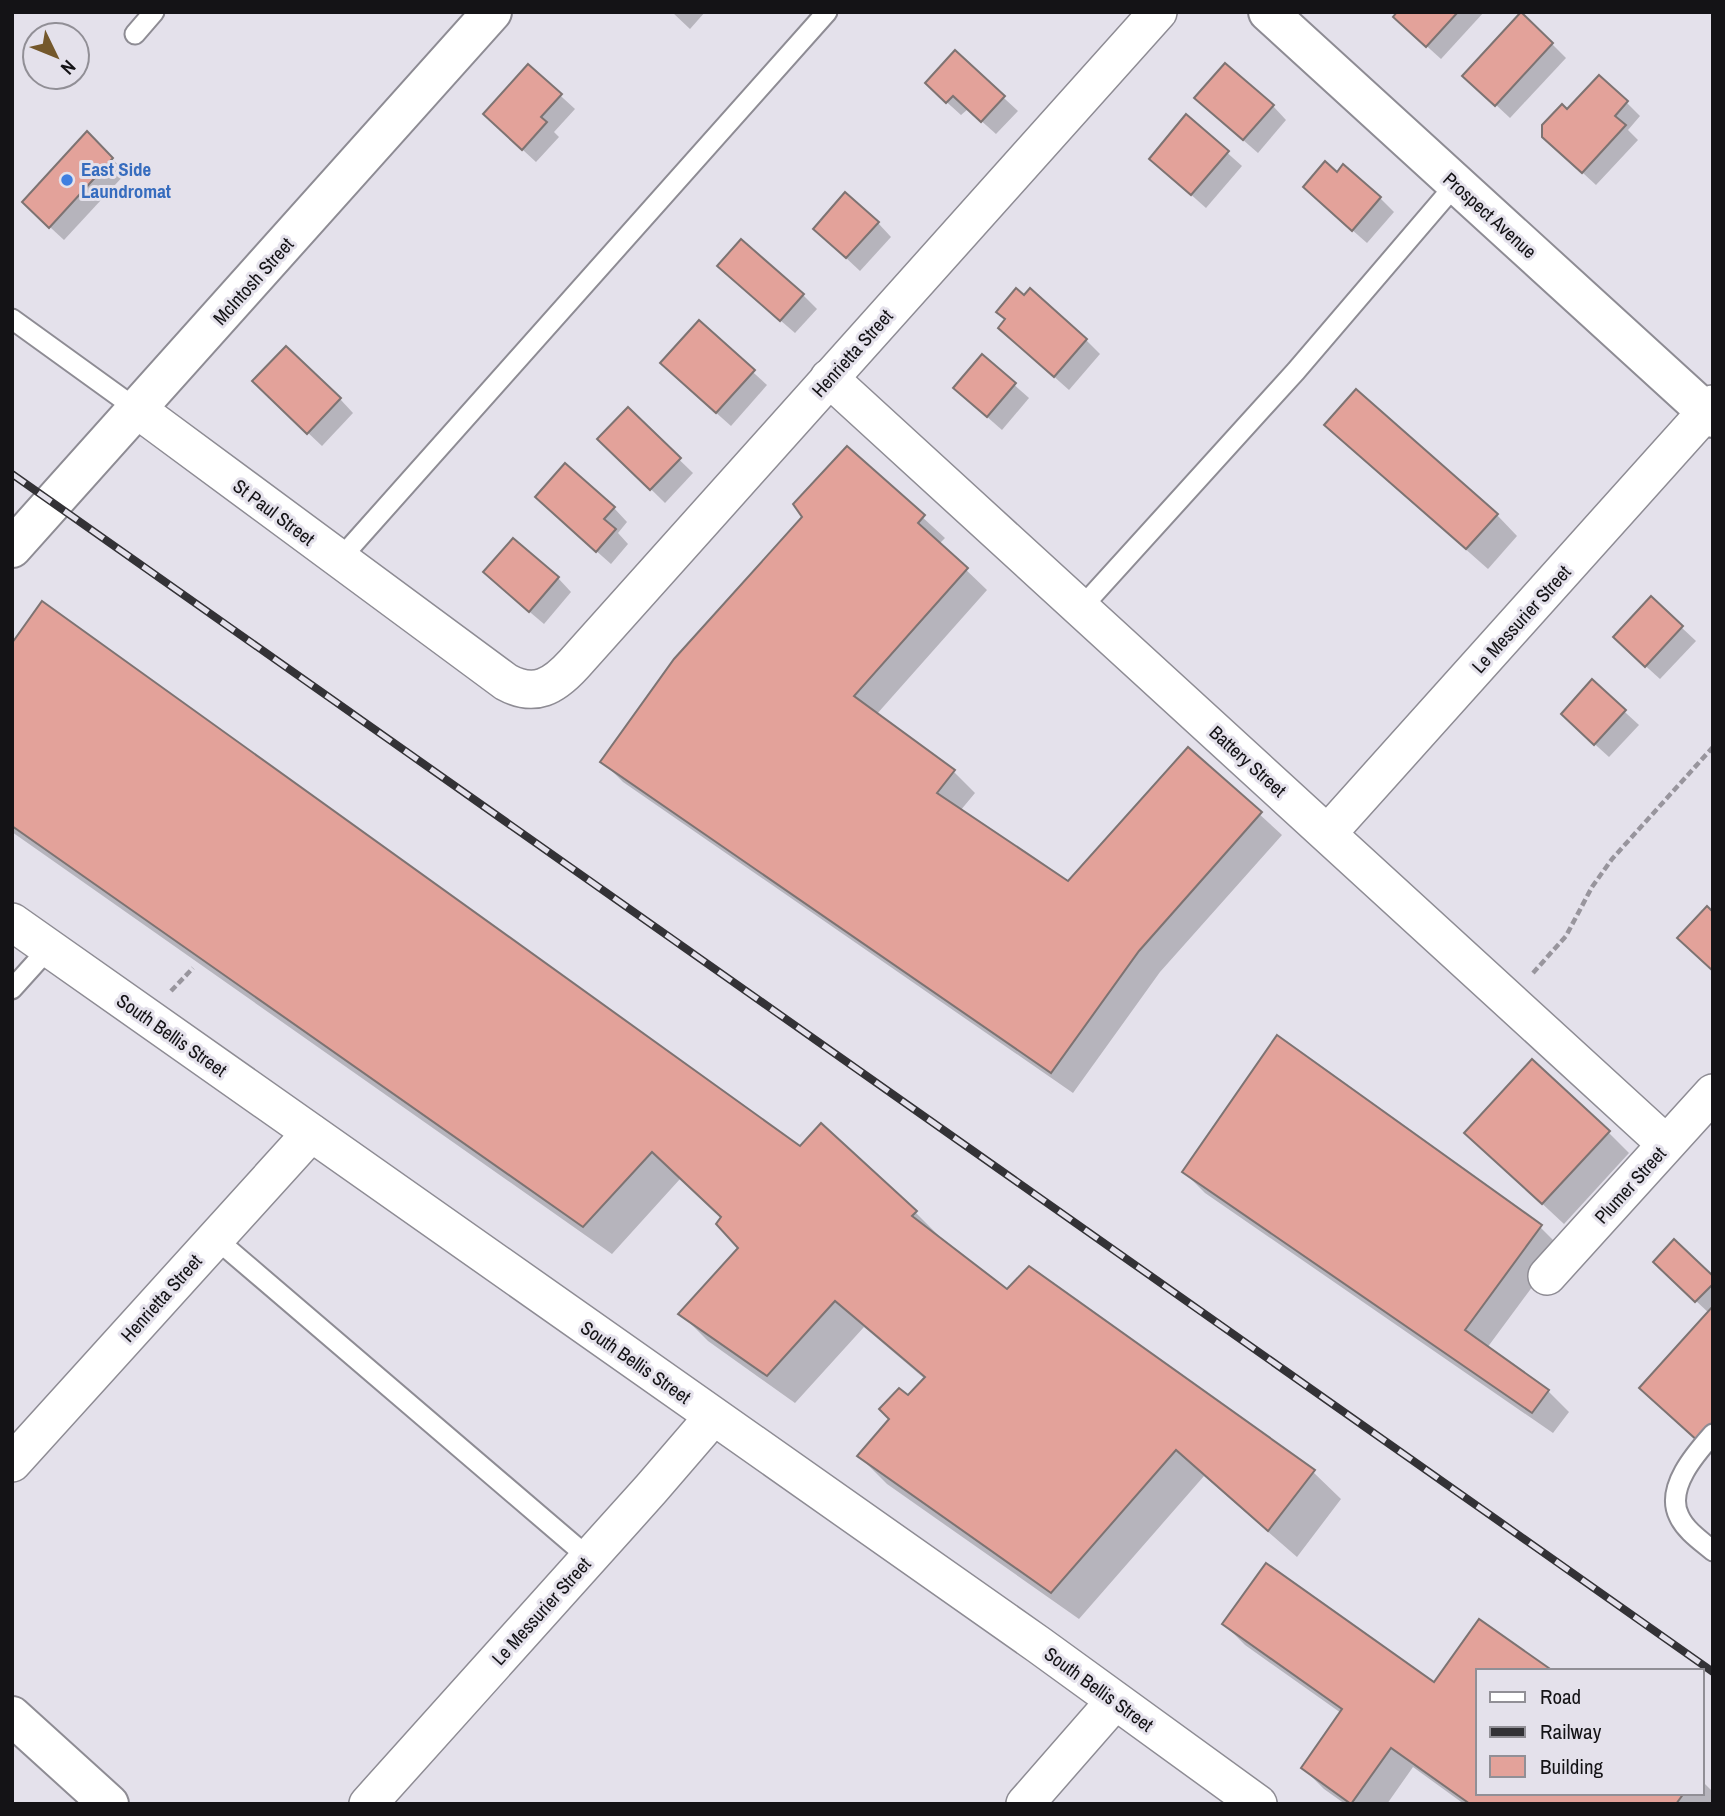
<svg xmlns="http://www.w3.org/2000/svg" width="1725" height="1816" font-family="'Archivo Narrow',sans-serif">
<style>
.shadow{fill:#0003}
.building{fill:#e3a29a;stroke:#7d7372;stroke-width:2}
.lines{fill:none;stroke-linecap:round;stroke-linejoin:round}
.service-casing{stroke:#8e8c94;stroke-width:23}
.minor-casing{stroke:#8e8c94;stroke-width:40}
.tertiary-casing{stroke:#8e8c94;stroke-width:42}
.path{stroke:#98959d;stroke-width:4.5;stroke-dasharray:7 3.5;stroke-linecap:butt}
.service{stroke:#fff;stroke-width:19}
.minor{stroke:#fff;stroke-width:37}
.tertiary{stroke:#fff;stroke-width:38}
.rail-casing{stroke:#333236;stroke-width:8}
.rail{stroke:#e4e1eb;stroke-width:5;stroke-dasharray:16;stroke-linecap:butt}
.shop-dot{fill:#3f7fe0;stroke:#e4e1eb;stroke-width:2.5}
.labels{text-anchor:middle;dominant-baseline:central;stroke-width:6;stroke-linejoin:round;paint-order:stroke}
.shop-label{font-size:19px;font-weight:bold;fill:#366cbe;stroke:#e4e1eb;text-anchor:start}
.street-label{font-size:19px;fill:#141316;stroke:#e4e1eb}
</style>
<rect width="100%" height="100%" fill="#e4e1eb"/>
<g class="shadow">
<path d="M672,12H705L690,29Z"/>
<path d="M1400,12H1484L1441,59L1409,30Z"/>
<path d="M1552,44L1566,58L1510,118L1479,89Z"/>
<path d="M955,53L1018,111L996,134L968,109L961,115L941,97Z"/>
<path d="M528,66L575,109L554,132L559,137L536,162L499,128Z"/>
<path d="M1626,102L1640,116L1628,130L1638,140L1596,185L1558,150L1567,112Z"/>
<path d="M1273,106L1286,120L1258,153L1211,112Z"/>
<path d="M1187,117L1242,166L1206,208L1151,159Z"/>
<path d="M87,133L126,173L64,240L38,216Z"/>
<path d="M1337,174L1380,198L1394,212L1367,243L1319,201Z"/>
<path d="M878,223L891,237L860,271L829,242Z"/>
<path d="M733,279L803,295L817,309L795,333Z"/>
<path d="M699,323L767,385L731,426L676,377Z"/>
<path d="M1086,340L1100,354L1069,390L1014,341Z"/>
<path d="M982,356L1029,398L1002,430L969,401Z"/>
<path d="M268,395L340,399L353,413L322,446Z"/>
<path d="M628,410L693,473L665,503L600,439Z"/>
<path d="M1348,445L1497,515L1517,536L1488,569Z"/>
<path d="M847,448L945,538L939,544L987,590L876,715L954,772L975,793L960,811L1068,883L1188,749L1282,835L1160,972L1073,1093L623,782L602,761L804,517Z"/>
<path d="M614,508L627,522L618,533L628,544L611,564L551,511Z"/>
<path d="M558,578L571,592L544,624L499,586Z"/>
<path d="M1651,599L1696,641L1660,679L1629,651Z"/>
<path d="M12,646L800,1148L915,1212L943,1240L942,1241L1008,1291L1313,1472L1341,1499L1297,1557L1204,1476L1079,1619L887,1484L859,1456L925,1379L864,1327L795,1403L708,1341L681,1314L740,1247L723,1218L680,1179L612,1254L12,832Z"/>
<path d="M1592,682L1639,725L1609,757L1577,728Z"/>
<path d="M1608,1132L1629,1153L1564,1224L1488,1153Z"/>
<path d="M1184,1172L1540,1227L1561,1248L1487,1348L1548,1391L1569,1412L1553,1433L1205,1193Z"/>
<path d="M1669,1276L1713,1279V1455L1662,1409L1709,1313Z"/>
<path d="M1224,1624L1434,1685L1478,1671V1793H1702V1781L1713,1792V1803L1464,1804L1413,1767L1387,1804H1345L1324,1789L1303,1768L1341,1713L1245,1645Z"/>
</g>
<g class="building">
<path d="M1397,12H1458L1426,47L1393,17Z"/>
<path d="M1521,12L1553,43L1495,106L1462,76Z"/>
<path d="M955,50L1005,96L981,122L953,96L946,103L925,83Z"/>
<path d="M1225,63L1274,105L1243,140L1194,98Z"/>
<path d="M528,64L562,94L541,117L547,122L522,150L483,114Z"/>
<path d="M1599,75L1628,101L1615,116L1626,125L1582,173L1542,137V125L1562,104L1567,109Z"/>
<path d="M1186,114L1229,151L1191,195L1149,159Z"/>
<path d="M87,131L113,158L49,228L22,202Z"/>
<path d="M1325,161L1337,172L1343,164L1381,197L1352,231L1303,187Z"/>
<path d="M845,192L879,222L846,258L813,229Z"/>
<path d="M741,239L804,294L780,321L717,266Z"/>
<path d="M1016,288L1024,295L1030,288L1087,339L1054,377L998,328L1005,319L996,312Z"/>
<path d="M699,320L755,370L716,413L660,363Z"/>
<path d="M286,346L341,398L307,434L252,381Z"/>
<path d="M982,354L1016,383L987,417L953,388Z"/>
<path d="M1356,389L1498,514L1466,549L1324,425Z"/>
<path d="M628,407L681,458L650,490L597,439Z"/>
<path d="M847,446L925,515L918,523L968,568L854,696L955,770L937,793L1068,881L1188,747L1262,812L1139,951L1051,1073L600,762L674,659L802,517L793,504Z"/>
<path d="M565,463L615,507L604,519L616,529L596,552L535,497Z"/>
<path d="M513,538L559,577L529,612L483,572Z"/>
<path d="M1651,596L1683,626L1645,667L1613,637Z"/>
<path d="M42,601L800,1146L821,1123L917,1211L912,1216L1007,1289L1029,1266L1315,1470L1268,1531L1176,1450L1051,1593L857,1456L889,1419L879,1409L899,1388L908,1395L925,1377L835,1301L767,1376L678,1314L738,1248L716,1224L721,1217L652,1152L583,1227L12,826V643Z"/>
<path d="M1592,679L1626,710L1594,745L1561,714Z"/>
<path d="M1707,906L1713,912V971L1677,938Z"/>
<path d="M1277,1035L1542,1225L1465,1330L1549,1390L1532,1413L1182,1172Z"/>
<path d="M1532,1059L1610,1131L1542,1204L1464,1133Z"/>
<path d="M1674,1239L1713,1276V1284L1695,1302L1653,1262Z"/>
<path d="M1713,1306V1426L1699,1442L1639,1388Z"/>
<path d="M1266,1563L1434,1682L1479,1619L1553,1671H1478V1793H1684L1676,1804H1470L1391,1748L1351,1804L1301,1768L1342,1709L1222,1624Z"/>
</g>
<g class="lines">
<defs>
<g id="service">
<path d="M135,34L154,12"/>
<path d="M12,319L138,410"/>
<path d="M339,560L827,12"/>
<path d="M1081,608L1296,371L1456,184"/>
<path d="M12,989L49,948"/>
<path d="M215,1238L589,1558"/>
<path d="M1713,1434C1696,1453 1665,1488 1679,1516C1685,1530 1701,1541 1713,1551"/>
</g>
<g id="minor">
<path d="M829,378L1666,1144"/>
<path d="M138,410L506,682C535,698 554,686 574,664L1158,12"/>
<path d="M1328,833L1713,404"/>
<path d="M12,922L1039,1645L1258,1804"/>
<path d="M1547,1276L1713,1093"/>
<path d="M12,1463L311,1133"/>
<path d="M368,1804L651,1489L713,1417"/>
<path d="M1025,1804L1115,1701"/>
</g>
<g id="tertiary">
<path d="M1268,12L1713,418"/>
<path d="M12,548L492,12"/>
<path d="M12,1716L109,1804"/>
</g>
</defs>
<use href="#service" class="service-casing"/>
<use href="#minor" class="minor-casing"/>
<use href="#tertiary" class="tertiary-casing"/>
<g class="path">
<path d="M1533,973L1566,936L1592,887L1612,859L1713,747"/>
<path d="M171,991L193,968"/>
</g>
<use href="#service" class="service"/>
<use href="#minor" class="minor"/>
<use href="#tertiary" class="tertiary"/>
<defs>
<path id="rail" d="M12,474L1713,1672"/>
</defs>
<use href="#rail" class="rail-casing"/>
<use href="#rail" class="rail"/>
</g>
<circle class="shop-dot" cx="67" cy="180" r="7"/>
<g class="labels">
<g class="shop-label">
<text x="81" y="169">East Side<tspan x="81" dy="22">Laundromat</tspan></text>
</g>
<g class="street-label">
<text transform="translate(1490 215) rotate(42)">Prospect Avenue</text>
<text transform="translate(253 281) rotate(-48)">McIntosh Street</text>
<text transform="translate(852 353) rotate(-48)">Henrietta Street</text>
<text transform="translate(274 512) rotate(37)">St Paul Street</text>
<text transform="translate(1521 619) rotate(-48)">Le Messurier Street</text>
<text transform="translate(1248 761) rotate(42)">Battery Street</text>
<text transform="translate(172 1035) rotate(35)">South Bellis Street</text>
<text transform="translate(1630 1185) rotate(-48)">Plumer Street</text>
<text transform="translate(161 1298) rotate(-48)">Henrietta Street</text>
<text transform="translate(636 1362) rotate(35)">South Bellis Street</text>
<text transform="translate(541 1611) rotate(-48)">Le Messurier Street</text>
<text transform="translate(1099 1689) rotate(36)">South Bellis Street</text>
</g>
</g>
<rect width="1725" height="1816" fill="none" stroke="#141316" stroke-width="28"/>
<rect x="1476" y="1669" width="228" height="126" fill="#e4e1eb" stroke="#918f96" stroke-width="2"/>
<rect x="1490" y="1692" width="35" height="10" fill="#ffffff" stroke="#918f96" stroke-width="2"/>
<text x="1540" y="1704" font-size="21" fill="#141316">Road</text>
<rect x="1490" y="1727" width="35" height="10" fill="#333236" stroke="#918f96" stroke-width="2"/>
<text x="1540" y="1739" font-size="21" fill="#141316">Railway</text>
<rect x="1490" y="1756" width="35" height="21" fill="#e3a29a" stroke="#918f96" stroke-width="2"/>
<text x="1540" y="1774" font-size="21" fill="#141316">Building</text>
<g transform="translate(56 56) rotate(133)"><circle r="33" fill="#e4e1eb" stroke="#918f96" stroke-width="2"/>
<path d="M0-5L12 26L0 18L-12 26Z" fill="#74582b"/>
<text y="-10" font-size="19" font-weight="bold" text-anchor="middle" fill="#141316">N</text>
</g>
</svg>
